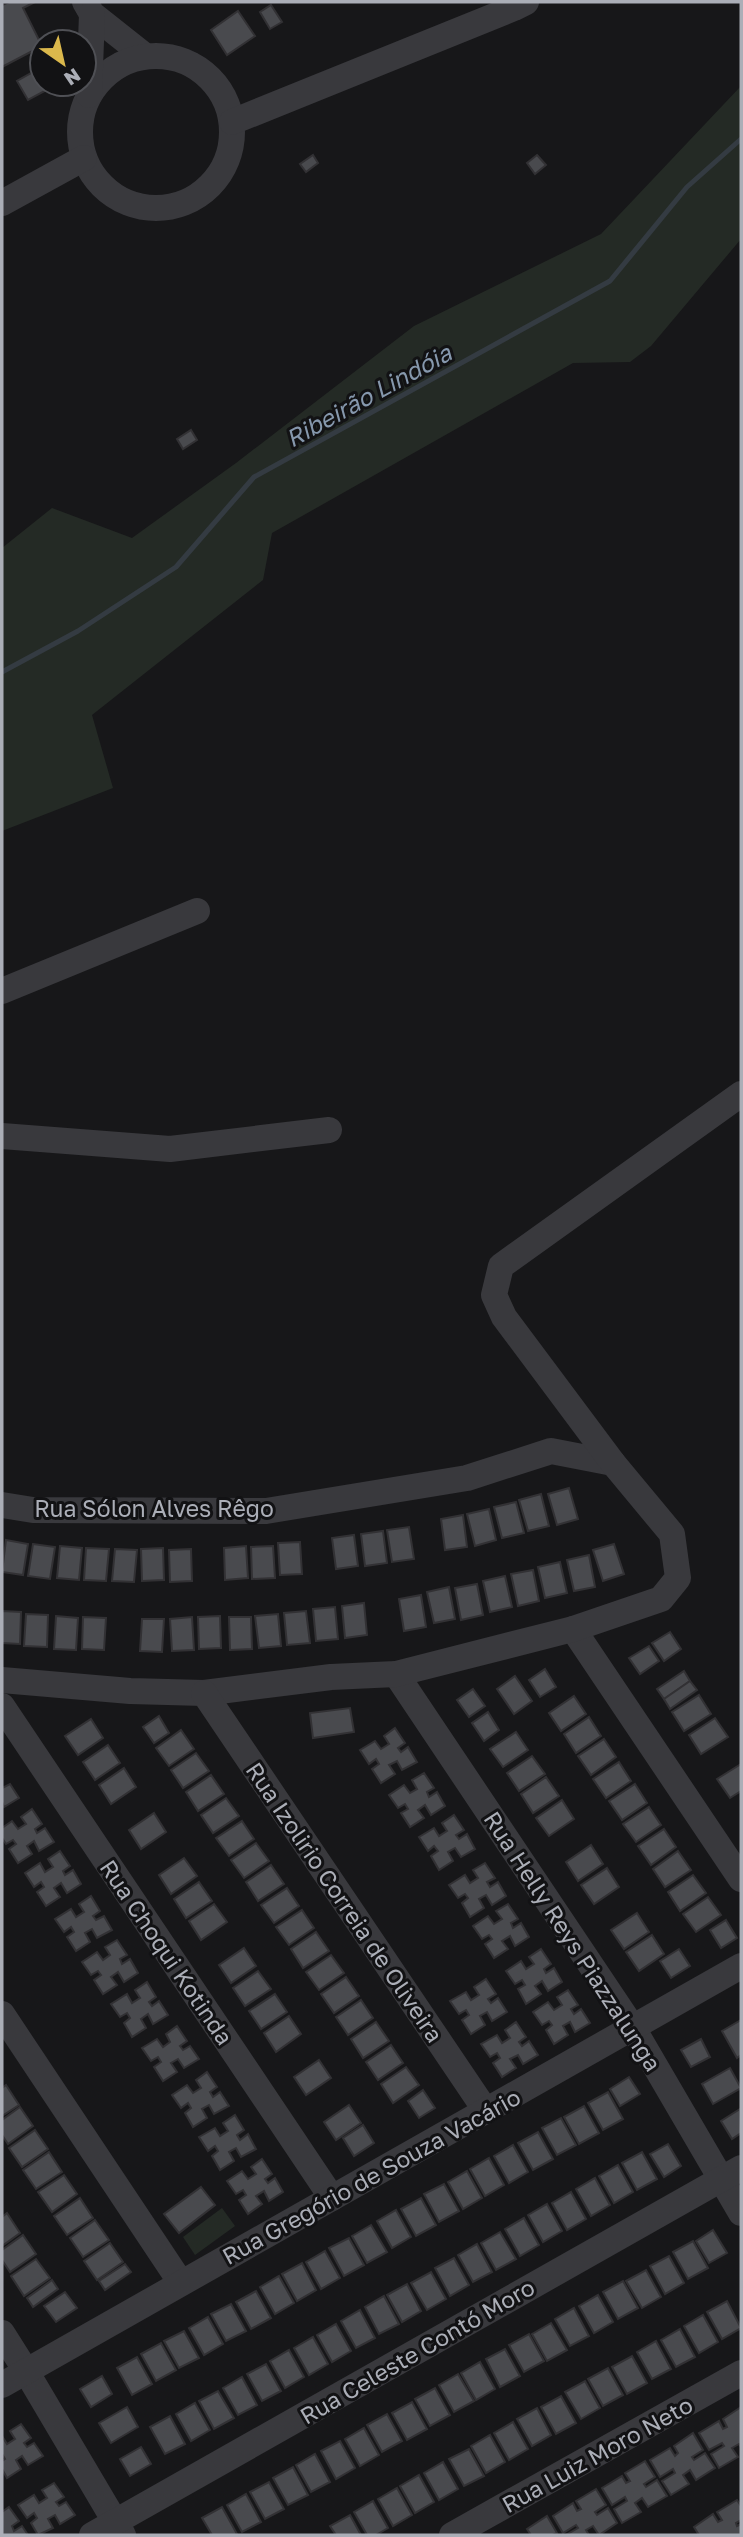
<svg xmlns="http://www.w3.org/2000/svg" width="743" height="2537" font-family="'Golos Text',sans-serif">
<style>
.green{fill:#242a25}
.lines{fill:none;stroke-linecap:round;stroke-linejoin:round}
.stream{stroke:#343b42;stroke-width:5}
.building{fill:#494a4e;stroke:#323134;stroke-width:2}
.minor{stroke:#39393d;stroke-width:26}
.labels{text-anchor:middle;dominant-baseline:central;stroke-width:6;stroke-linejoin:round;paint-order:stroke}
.street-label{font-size:23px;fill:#abaeb7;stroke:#121214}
.water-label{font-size:24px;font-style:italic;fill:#8698ad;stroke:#121214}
</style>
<rect width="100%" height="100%" fill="#171719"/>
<g class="green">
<path d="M741,86V239L651,346L630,362L573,363L272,533L263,580L92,715L113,788L2,831V548L52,508L132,538L236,463L414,326L601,234Z"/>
<path d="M222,2208L235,2226L195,2255L183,2237Z"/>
</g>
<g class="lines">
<path class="stream" d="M2,672L78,631L176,567L254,477L610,281L687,187L741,139"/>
</g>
<g class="building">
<path d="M9,2H35L23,8L42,46L2,67V5Z"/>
<path d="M271,5L282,22L270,29L260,12Z"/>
<path d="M238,11L255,36L227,55L211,30Z"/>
<path d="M42,67V84L54,86L28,100L17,81Z"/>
<path d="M313,155L318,163L306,172L300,164Z"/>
<path d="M537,155L546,165L535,174L527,163Z"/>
<path d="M191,430L197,440L183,449L177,439Z"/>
<path d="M569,1488L578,1519L557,1525L548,1494Z"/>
<path d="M541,1494L549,1526L528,1531L519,1500Z"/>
<path d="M516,1502L524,1533L502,1538L494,1507Z"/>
<path d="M489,1509L496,1540L475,1546L467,1514Z"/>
<path d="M463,1515L467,1547L445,1550L441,1519Z"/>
<path d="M409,1527L414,1559L392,1562L387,1530Z"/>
<path d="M383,1531L387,1563L365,1566L361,1534Z"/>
<path d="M354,1535L358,1566L336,1569L332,1538Z"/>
<path d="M6,1540L28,1544L23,1575L2,1572Z"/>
<path d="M300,1542L302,1574L280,1575L278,1543Z"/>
<path d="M33,1544L55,1547L50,1579L28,1576Z"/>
<path d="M614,1544L624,1574L603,1581L593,1550Z"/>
<path d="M60,1546L82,1548L79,1580L57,1578Z"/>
<path d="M246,1546L248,1578L225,1580L224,1548Z"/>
<path d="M273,1546L275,1578L252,1579L251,1547Z"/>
<path d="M86,1548L109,1549L106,1581L84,1580Z"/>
<path d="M163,1548L164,1580L142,1581L141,1549Z"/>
<path d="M115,1549L137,1550L134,1582L112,1581Z"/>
<path d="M191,1549L192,1581L170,1582L169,1550Z"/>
<path d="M589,1555L595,1587L574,1591L567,1560Z"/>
<path d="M560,1562L567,1593L545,1598L538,1567Z"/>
<path d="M533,1570L539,1601L518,1606L511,1574Z"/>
<path d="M505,1576L512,1607L490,1612L483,1581Z"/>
<path d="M477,1584L483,1615L461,1620L455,1588Z"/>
<path d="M449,1587L455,1619L434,1623L427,1592Z"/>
<path d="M421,1595L426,1627L404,1631L399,1599Z"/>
<path d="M364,1603L367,1635L345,1638L342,1606Z"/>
<path d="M335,1607L338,1639L316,1641L313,1609Z"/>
<path d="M2,1611L21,1612L20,1644L2,1643Z"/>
<path d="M306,1611L310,1643L287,1645L284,1613Z"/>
<path d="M26,1614L48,1615L47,1647L24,1646Z"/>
<path d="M278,1614L281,1646L259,1648L255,1616Z"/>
<path d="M56,1616L78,1618L76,1650L54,1649Z"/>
<path d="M220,1616L221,1648L199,1649L198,1617Z"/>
<path d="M83,1617L106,1618L104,1650L82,1649Z"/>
<path d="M192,1617L194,1650L172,1651L170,1619Z"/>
<path d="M229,1617H251L252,1649L230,1650Z"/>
<path d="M142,1619H164L162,1652L140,1651Z"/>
<path d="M670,1632L681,1649L664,1661L652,1643Z"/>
<path d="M649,1646L659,1661L640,1674L629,1658Z"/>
<path d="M545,1669L556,1687L540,1697L529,1680Z"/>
<path d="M684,1671L690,1681L664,1699L657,1689Z"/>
<path d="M515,1676L532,1701L514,1714L497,1689Z"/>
<path d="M690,1681L697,1690L670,1709L664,1699Z"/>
<path d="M473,1689L485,1706L469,1717L457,1700Z"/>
<path d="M699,1695L711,1714L684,1731L672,1712Z"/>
<path d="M574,1696L586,1714L561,1731L549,1713Z"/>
<path d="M350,1708L354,1732L313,1738L310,1713Z"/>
<path d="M488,1712L499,1730L484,1741L472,1723Z"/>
<path d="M159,1716L169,1733L154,1743L143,1727Z"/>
<path d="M589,1717L601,1736L576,1753L564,1734Z"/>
<path d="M715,1718L728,1737L701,1754L689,1735Z"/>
<path d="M91,1719L103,1738L78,1755L65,1736Z"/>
<path d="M395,1728L405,1743L398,1748L401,1752L408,1747L417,1762L402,1770L397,1761L389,1765L395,1774L381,1783L372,1769L379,1764L376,1759L369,1764L360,1750L375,1741L381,1749L389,1744L384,1736Z"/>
<path d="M181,1730L194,1749L169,1766L156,1748Z"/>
<path d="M516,1732L528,1750L503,1767L490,1749Z"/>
<path d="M604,1739L616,1757L591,1775L578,1756Z"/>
<path d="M108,1745L120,1763L95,1780L83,1762Z"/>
<path d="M196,1753L209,1771L183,1788L171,1770Z"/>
<path d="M532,1756L545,1774L519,1791L507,1773Z"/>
<path d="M619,1762L631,1781L606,1798L593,1779Z"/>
<path d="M741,1764V1791L730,1798L717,1779Z"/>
<path d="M124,1768L136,1787L111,1804L99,1785Z"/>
<path d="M424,1773L434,1788L427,1792L429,1797L437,1792L445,1806L431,1815L425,1805L418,1810L424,1818L410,1827L401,1813L408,1809L405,1804L398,1808L389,1795L404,1785L410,1793L417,1789L412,1780Z"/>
<path d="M211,1775L224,1794L198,1811L186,1792Z"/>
<path d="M546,1777L559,1796L533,1813L521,1794Z"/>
<path d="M10,1784L19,1798L4,1807L2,1802V1788Z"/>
<path d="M635,1784L647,1803L622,1820L609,1801Z"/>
<path d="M226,1798L239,1816L213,1833L201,1815Z"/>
<path d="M562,1800L574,1819L549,1836L536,1818Z"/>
<path d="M649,1807L661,1825L636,1842L623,1824Z"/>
<path d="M32,1809L42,1824L35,1829L37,1833L45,1828L54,1842L39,1851L34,1841L27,1846L32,1854L18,1863L9,1849L16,1844L13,1840L6,1844L2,1838V1828L12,1821L18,1829L26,1824L21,1817Z"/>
<path d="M154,1813L166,1832L141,1849L129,1830Z"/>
<path d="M454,1815L464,1830L456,1835L459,1839L467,1834L475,1849L461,1857L455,1848L448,1852L453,1861L439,1870L431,1856L438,1851L434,1846L428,1851L419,1837L434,1828L439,1836L447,1831L442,1823Z"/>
<path d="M242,1821L254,1839L229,1856L216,1838Z"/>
<path d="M664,1829L676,1847L651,1865L638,1846Z"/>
<path d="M256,1843L269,1861L244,1878L231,1860Z"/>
<path d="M591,1845L603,1864L578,1881L566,1862Z"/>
<path d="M60,1851L70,1866L63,1871L65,1875L73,1870L81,1884L67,1893L61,1883L54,1888L60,1897L46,1906L37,1892L44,1887L41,1882L34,1887L25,1873L40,1863L45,1872L53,1867L48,1859Z"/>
<path d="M678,1851L691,1870L665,1887L653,1869Z"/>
<path d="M184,1858L197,1876L171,1894L159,1875Z"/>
<path d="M485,1863L495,1878L487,1882L490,1887L498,1882L506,1896L492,1905L486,1895L479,1899L484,1908L470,1917L462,1903L468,1898L465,1894L458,1898L449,1885L465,1875L470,1883L478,1878L473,1870Z"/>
<path d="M271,1865L284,1884L258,1901L246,1882Z"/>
<path d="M607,1868L619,1887L594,1904L581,1885Z"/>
<path d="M693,1875L706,1893L680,1911L668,1892Z"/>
<path d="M199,1882L212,1901L186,1918L174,1899Z"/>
<path d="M287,1888L299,1906L274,1923L261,1905Z"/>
<path d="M91,1896L100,1911L93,1916L96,1920L104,1916L112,1930L97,1938L92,1929L85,1933L90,1942L76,1951L67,1937L74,1932L71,1927L64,1932L55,1919L71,1909L76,1917L84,1912L79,1904Z"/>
<path d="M708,1897L721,1915L696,1932L683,1914Z"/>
<path d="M214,1904L227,1922L201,1940L189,1921Z"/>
<path d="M508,1904L518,1919L511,1923L513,1928L521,1923L529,1937L515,1946L510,1936L502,1941L508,1949L494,1958L485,1944L492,1939L489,1935L482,1939L473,1926L488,1916L494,1924L502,1919L496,1911Z"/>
<path d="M302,1910L314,1928L289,1945L276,1927Z"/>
<path d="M637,1913L649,1932L624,1949L611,1930Z"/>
<path d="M726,1920L737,1938L721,1948L710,1930Z"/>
<path d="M316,1932L329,1951L303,1968L291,1949Z"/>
<path d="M652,1935L664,1954L639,1971L626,1952Z"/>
<path d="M117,1940L127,1955L120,1959L122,1964L130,1959L138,1973L124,1982L118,1972L111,1977L117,1985L103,1994L94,1980L101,1975L98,1971L91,1975L82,1962L97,1952L103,1960L110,1955L105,1947Z"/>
<path d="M244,1948L256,1966L231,1983L219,1965Z"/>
<path d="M541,1949L551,1964L544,1969L546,1973L554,1968L562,1982L548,1991L542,1981L535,1986L541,1994L526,2004L518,1989L525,1985L522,1980L515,1984L506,1971L521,1961L526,1969L534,1964L529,1957Z"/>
<path d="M679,1949L690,1966L671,1978L660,1961Z"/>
<path d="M331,1955L344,1973L319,1990L306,1972Z"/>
<path d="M258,1971L271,1989L245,2006L233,1988Z"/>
<path d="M346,1977L359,1996L334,2013L321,1994Z"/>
<path d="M486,1979L496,1994L488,1999L491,2003L498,1998L507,2012L492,2021L487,2012L480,2016L485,2025L471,2034L462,2020L469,2015L466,2010L459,2014L450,2001L466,1992L471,2000L479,1995L474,1987Z"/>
<path d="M147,1982L156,1997L149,2002L152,2006L159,2001L168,2015L153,2024L148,2014L141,2019L146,2028L132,2037L124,2023L130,2018L127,2013L120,2017L111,2004L127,1994L132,2003L140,1998L135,1990Z"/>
<path d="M568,1990L578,2005L571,2009L574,2014L581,2009L590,2023L575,2032L570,2022L563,2026L568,2035L554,2044L546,2030L552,2025L549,2021L542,2025L533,2012L548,2002L554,2010L562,2005L557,1997Z"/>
<path d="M275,1994L287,2012L261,2029L249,2011Z"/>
<path d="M361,2000L373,2018L348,2035L336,2017Z"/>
<path d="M289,2016L301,2034L276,2052L264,2033Z"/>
<path d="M741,2020V2055L737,2058L722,2031Z"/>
<path d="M376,2022L389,2041L363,2058L351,2039Z"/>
<path d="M516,2022L526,2037L519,2042L522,2046L529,2041L538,2055L523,2064L518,2055L510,2059L516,2068L502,2077L493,2063L500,2058L497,2053L490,2057L481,2044L497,2035L502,2043L510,2038L505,2030Z"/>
<path d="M177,2026L187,2041L180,2046L183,2050L190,2046L199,2059L184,2068L178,2059L171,2063L177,2072L163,2081L154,2067L161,2062L158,2057L151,2061L142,2048L157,2039L163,2047L170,2042L166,2034Z"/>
<path d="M701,2039L710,2057L691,2067L681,2050Z"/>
<path d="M391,2045L403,2063L378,2080L366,2062Z"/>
<path d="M319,2060L331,2078L306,2095L294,2077Z"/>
<path d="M406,2067L419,2085L393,2103L381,2084Z"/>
<path d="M730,2068L741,2088L713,2104L702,2084Z"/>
<path d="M207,2072L217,2087L210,2092L213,2097L220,2092L229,2106L214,2114L209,2105L202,2109L207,2118L193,2127L185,2113L191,2108L188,2103L181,2108L172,2095L187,2085L193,2093L201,2088L196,2080Z"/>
<path d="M629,2077L640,2094L620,2106L610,2089Z"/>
<path d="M6,2085L19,2105L2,2116V2088Z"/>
<path d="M423,2090L435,2108L419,2118L408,2101Z"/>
<path d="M608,2092L623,2119L603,2130L588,2103Z"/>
<path d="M349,2105L361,2123L336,2140L324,2122Z"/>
<path d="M584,2106L599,2133L579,2144L564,2117Z"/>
<path d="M20,2107L33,2126L8,2144L2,2135V2120Z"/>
<path d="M740,2109L741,2133L732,2139L721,2121Z"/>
<path d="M235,2115L244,2130L237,2135L240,2140L248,2134L256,2149L241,2157L236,2148L229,2152L234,2161L220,2170L212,2156L218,2151L215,2146L208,2151L199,2137L215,2128L220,2136L228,2131L223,2123Z"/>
<path d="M561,2118L576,2145L557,2155L542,2128Z"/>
<path d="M363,2125L374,2143L354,2156L343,2138Z"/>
<path d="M35,2130L48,2149L22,2167L9,2148Z"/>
<path d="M538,2132L553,2159L533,2170L518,2143Z"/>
<path d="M668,2144L681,2166L664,2177L650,2154Z"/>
<path d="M513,2145L528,2172L509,2183L494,2156Z"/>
<path d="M49,2152L62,2172L36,2189L23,2170Z"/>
<path d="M642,2152L657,2179L637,2190L622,2163Z"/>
<path d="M489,2158L504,2185L485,2196L470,2169Z"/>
<path d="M262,2159L272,2174L265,2179L268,2183L275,2178L283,2192L269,2201L264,2191L256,2196L262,2204L248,2214L239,2200L246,2195L243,2190L236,2194L227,2181L242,2171L248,2179L256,2174L251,2167Z"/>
<path d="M618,2165L633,2192L614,2203L599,2176Z"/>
<path d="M467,2171L482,2198L463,2209L448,2182Z"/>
<path d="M64,2175L77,2194L52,2212L38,2192Z"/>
<path d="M595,2178L610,2205L591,2216L576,2189Z"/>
<path d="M444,2184L459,2211L439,2222L424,2194Z"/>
<path d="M201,2187L215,2205L179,2233L164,2214Z"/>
<path d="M571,2192L586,2219L567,2230L552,2203Z"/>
<path d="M80,2198L93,2218L67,2235L54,2216Z"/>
<path d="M421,2198L436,2225L416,2236L401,2209Z"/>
<path d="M547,2204L562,2231L543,2242L528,2215Z"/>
<path d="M396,2210L411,2237L392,2248L377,2221Z"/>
<path d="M7,2213L20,2233L2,2246V2217Z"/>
<path d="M524,2218L539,2245L520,2256L505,2229Z"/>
<path d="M95,2220L109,2240L83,2257L70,2238Z"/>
<path d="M371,2225L387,2252L367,2263L352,2236Z"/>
<path d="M713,2230L727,2253L709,2263L696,2241Z"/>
<path d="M500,2232L516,2259L496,2270L481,2243Z"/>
<path d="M23,2235L36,2254L10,2272L2,2260V2250Z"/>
<path d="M349,2238L364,2265L344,2276L329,2248Z"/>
<path d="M693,2241L708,2268L688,2279L673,2252Z"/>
<path d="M110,2243L123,2262L97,2280L84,2261Z"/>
<path d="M477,2244L492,2272L473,2282L458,2255Z"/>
<path d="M325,2251L340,2278L321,2289L306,2262Z"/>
<path d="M669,2256L684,2283L665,2294L650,2266Z"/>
<path d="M454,2258L469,2285L450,2296L435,2268Z"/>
<path d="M36,2259L50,2278L24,2296L11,2276Z"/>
<path d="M302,2263L316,2290L297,2301L282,2274Z"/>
<path d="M125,2264L131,2272L105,2290L99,2281Z"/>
<path d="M646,2270L661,2297L642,2308L626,2281Z"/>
<path d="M431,2272L446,2299L427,2310L411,2283Z"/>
<path d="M279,2276L294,2303L275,2314L260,2287Z"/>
<path d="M52,2280L58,2289L33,2307L27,2298Z"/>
<path d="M623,2281L638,2308L618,2319L603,2292Z"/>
<path d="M407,2284L421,2311L402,2322L387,2295Z"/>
<path d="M256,2291L271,2318L251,2329L236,2302Z"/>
<path d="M65,2292L77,2308L56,2322L44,2306Z"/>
<path d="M598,2295L613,2322L594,2333L579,2306Z"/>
<path d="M384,2296L399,2324L379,2334L365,2307Z"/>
<path d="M727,2301L741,2328L722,2339L707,2312Z"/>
<path d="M231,2304L246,2331L226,2341L211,2314Z"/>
<path d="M574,2308L589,2336L570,2346L555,2319Z"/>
<path d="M360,2310L375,2338L356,2348L341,2321Z"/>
<path d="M703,2315L718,2342L699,2353L684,2326Z"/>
<path d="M208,2317L223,2344L204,2355L189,2328Z"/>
<path d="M551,2323L567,2350L547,2361L532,2334Z"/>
<path d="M336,2324L351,2351L332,2362L317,2335Z"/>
<path d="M680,2329L695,2357L676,2367L661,2340Z"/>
<path d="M184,2331L199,2358L179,2368L164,2341Z"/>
<path d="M529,2334L544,2361L524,2372L509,2345Z"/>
<path d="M313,2337L328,2364L309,2375L294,2348Z"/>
<path d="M656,2341L671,2369L652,2379L637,2352Z"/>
<path d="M161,2343L176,2370L156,2381L141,2354Z"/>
<path d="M505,2349L520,2376L500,2387L486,2359Z"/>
<path d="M289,2350L304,2377L285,2388L270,2361Z"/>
<path d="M632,2356L647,2383L627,2394L612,2367Z"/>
<path d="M137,2357L152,2384L132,2395L117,2368Z"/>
<path d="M480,2362L495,2389L476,2400L461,2373Z"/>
<path d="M266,2364L281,2391L262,2401L247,2374Z"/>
<path d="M608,2368L623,2395L603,2406L588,2379Z"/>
<path d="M458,2374L474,2401L454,2412L439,2385Z"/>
<path d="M102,2376L112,2394L91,2407L80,2389Z"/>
<path d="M242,2377L257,2405L238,2415L223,2388Z"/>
<path d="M585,2381L600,2408L581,2419L565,2392Z"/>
<path d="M435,2388L450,2415L430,2426L415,2399Z"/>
<path d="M218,2391L234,2418L214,2429L199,2401Z"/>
<path d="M561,2396L576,2423L556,2434L541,2407Z"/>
<path d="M412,2402L427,2429L407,2440L392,2413Z"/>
<path d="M195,2403L210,2430L191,2441L176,2414Z"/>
<path d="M127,2407L138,2427L111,2443L99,2423Z"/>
<path d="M741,2407V2447L739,2444L732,2448L738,2457L719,2468L711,2454L724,2446L722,2443L709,2450L699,2433L719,2421L723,2429L727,2427L723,2419Z"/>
<path d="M537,2408L551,2435L532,2446L517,2419Z"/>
<path d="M387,2414L402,2441L382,2452L367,2425Z"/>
<path d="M170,2416L185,2444L165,2454L150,2427Z"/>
<path d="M513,2422L528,2449L509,2460L494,2433Z"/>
<path d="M21,2424L31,2438L24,2443L27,2447L34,2443L43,2456L28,2465L22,2456L16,2460L21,2469L7,2478L2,2469V2461L5,2459L2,2454V2436L7,2444L15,2439L10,2431Z"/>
<path d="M364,2428L379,2455L360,2466L345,2439Z"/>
<path d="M693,2433L703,2450L692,2457L694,2460L705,2453L715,2468L696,2480L690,2470L683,2475L689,2484L671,2495L662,2481L675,2473L673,2469L660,2477L650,2460L670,2448L675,2456L678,2453L674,2446Z"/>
<path d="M490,2435L505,2462L486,2473L471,2446Z"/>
<path d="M340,2441L355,2468L336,2479L321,2451Z"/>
<path d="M141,2447L151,2464L130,2476L120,2459Z"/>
<path d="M469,2449L484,2476L464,2486L449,2459Z"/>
<path d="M315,2454L330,2482L311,2492L296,2465Z"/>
<path d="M645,2461L655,2477L644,2484L646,2487L657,2480L667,2496L648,2507L642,2498L635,2503L641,2512L622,2523L614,2509L627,2501L625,2497L612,2505L602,2488L622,2476L626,2483L630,2481L625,2473Z"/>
<path d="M443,2462L458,2489L439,2500L424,2473Z"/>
<path d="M293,2467L308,2495L288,2505L273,2478Z"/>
<path d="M419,2475L434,2502L415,2513L400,2486Z"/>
<path d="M269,2482L284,2509L265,2519L250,2492Z"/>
<path d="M54,2483L64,2497L56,2502L59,2506L66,2502L75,2515L60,2524L55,2515L48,2519L53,2528L38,2535L31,2523L37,2518L34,2513L27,2518L18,2505L34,2495L39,2503L47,2498L42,2490Z"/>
<path d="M397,2488L412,2515L393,2526L378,2499Z"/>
<path d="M596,2489L606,2505L595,2512L597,2515L608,2508L617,2523L599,2535L593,2526L586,2530L589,2535H566L578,2528L576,2525L563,2533L553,2516L573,2503L577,2511L581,2509L576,2501Z"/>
<path d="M246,2494L261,2522L242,2532L227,2505Z"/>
<path d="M737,2500L741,2506V2520L736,2523L737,2526L741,2524V2535H699L694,2527L713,2514L718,2522L722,2520L717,2512Z"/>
<path d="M373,2501L388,2528L376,2535H367L354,2512Z"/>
<path d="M9,2507L19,2521L12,2526L14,2531L22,2526L28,2535H2V2512Z"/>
<path d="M222,2507L237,2534L235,2535H212L202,2518Z"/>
<path d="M350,2515L361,2535H336L330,2526Z"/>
<path d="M547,2516L557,2533L553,2535H531L527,2529Z"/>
</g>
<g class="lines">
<g class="minor">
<path d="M85,2L92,14L145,56"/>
<circle cx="156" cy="132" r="76"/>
<path d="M89,95L92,14"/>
<path d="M232,122L514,8L526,2"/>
<path d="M2,203L84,158"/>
<path d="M2,991L197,911"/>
<path d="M2,1136L170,1149L329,1130"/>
<path d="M2,1505L33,1510L266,1511L467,1478L551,1451L613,1463"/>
<path d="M573,1629L741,1879"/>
<path d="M396,1674L633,2028L741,2213"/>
<path d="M2,1680L130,1691L204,1693L331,1677L396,1674L573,1629L661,1599L678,1578L672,1534L613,1463L504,1317L494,1295L501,1266L741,1094"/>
<path d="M204,1693L486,2111"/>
<path d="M2,1706L332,2198"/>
<path d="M2,2014L181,2283"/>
<path d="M2,2333L26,2371L123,2535"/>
<path d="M2,2385L741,1966"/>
<path d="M92,2535L741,2168"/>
<path d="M452,2535L741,2373"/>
</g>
</g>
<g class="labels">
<g class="street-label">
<text x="154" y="1508">Rua Sólon Alves Rêgo</text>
<text transform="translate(345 1902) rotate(56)">Rua Izolirio Correia de Oliveira</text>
<text transform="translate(573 1941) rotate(57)">Rua Helly Reys Piazzalunga</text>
<text transform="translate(167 1952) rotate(56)">Rua Choqui Kotinda</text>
<text transform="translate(371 2176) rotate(-29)">Rua Gregório de Souza Vacário</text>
<text transform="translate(417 2351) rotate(-30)">Rua Celeste Contó Moro</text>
<text transform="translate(597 2454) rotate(-29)">Rua Luiz Moro Neto</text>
</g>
<g class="water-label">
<text transform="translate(368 395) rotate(-29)">Ribeirão Lindóia</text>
</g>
</g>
<rect width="743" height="2537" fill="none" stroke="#abaeb7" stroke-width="7"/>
<g transform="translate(63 63) rotate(146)"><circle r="33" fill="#121214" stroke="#4f5055" stroke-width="2"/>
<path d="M0-5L12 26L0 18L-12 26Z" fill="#dbb84c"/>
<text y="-10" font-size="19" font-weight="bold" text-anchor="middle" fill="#abaeb7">N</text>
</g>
</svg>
